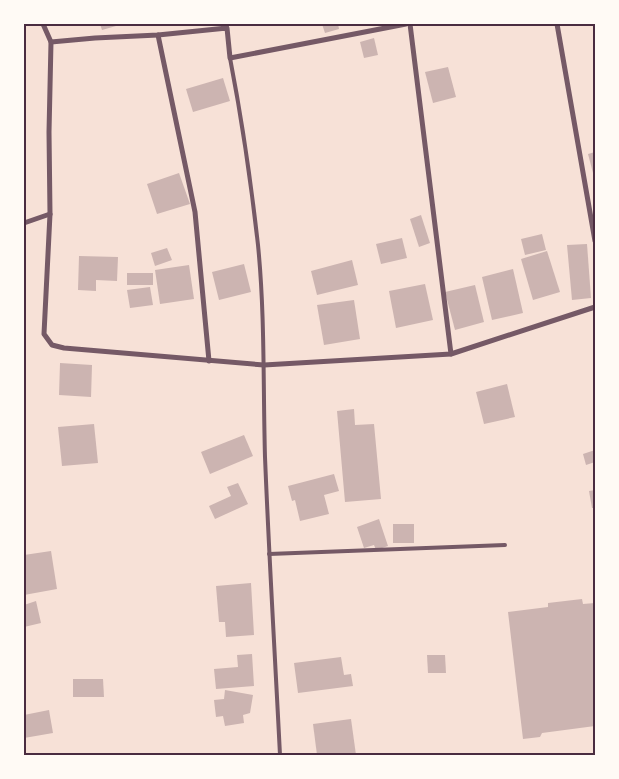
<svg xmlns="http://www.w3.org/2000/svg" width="619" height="779" font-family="'Fira Sans',sans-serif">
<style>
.building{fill:#ccb4b1}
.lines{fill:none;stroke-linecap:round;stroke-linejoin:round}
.service{stroke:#755966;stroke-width:4}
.minor{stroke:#755966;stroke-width:5}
.neatline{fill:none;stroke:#4a2c40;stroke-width:2}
</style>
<rect width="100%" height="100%" fill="#f7e1d7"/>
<g class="building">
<path d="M100,24H123L102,30Z"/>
<path d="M322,24H338L339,29L325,33Z"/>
<path d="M374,38L378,55L364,58L360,42Z"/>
<path d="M448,67L456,97L433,103L425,72Z"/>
<path d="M223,78L230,101L193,112L186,89Z"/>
<path d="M595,152V172L593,173L588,154Z"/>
<path d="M179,173L190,204L157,214L147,184Z"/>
<path d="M421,215L430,243L419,247L410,219Z"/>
<path d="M542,234L546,250L525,255L521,239Z"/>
<path d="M402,238L407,258L381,264L376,244Z"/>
<path d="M587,244L591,298L572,300L567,245Z"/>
<path d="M167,248L172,260L155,266L151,253Z"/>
<path d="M547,251L560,292L533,300L521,259Z"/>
<path d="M79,256L118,257L117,281L96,280V291L78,290Z"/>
<path d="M352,260L358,285L317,295L311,271Z"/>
<path d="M244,264L251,292L219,300L212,272Z"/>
<path d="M189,265L194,299L160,304L155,270Z"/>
<path d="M513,269L523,313L492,320L482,277Z"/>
<rect x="127" y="273" width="26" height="12"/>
<path d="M425,284L433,320L396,328L389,291Z"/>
<path d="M475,285L484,322L455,330L445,292Z"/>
<path d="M150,287L153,305L130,308L127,290Z"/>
<path d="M354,300L360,339L324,345L317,305Z"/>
<path d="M60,363L92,365L91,397L59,395Z"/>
<path d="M507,384L515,417L484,424L476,392Z"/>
<path d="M354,409L355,425L374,424L381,499L345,502L337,411Z"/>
<path d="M94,424L98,463L62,466L58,427Z"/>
<path d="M244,435L253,456L210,474L201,452Z"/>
<path d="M595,450V462L586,465L583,454Z"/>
<path d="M334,474L339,491L324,495L329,514L300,521L295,500L292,501L288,486Z"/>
<path d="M238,483L248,504L215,519L209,506L231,496L227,487Z"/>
<path d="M595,490V508H592L589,491Z"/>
<path d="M379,519L388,546L376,550L374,545L364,548L357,527Z"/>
<rect x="393" y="524" width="21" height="19"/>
<path d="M51,551L57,589L24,595V555Z"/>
<path d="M251,583L254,635L226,637L225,622H219L216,586Z"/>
<path d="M582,599L583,604L595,603V726L542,733L540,737L523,739L508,612L548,607V603Z"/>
<path d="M36,601L41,623L24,627V605Z"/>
<path d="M252,654L254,686L216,689L214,669L238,667L237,655Z"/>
<path d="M427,655H445L446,673H428Z"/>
<path d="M341,657L344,675L351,674L353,686L298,693L294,663Z"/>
<path d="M73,679H103L104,697H73Z"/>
<path d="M225,690L253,695L250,713L243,715L244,723L225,726L223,716L216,717L214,700L224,699Z"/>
<path d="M49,710L53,733L24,738V715Z"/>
<path d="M351,719L356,755H317L313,724Z"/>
</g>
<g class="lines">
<g class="service">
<path d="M230,58C242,120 251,182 258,245C265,315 263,386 265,457C269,556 275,656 280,755"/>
<path d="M269,554L505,545"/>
</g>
<g class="minor">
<path d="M43,24L51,42L49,132L50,214L44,334L52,345L64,348L264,365L451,354L595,307"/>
<path d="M410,24L451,354"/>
<path d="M557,24L595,241"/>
<path d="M158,35L195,212L209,361"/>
<path d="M51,42L95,38L158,35L227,28L230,58L406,24"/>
<path d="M24,223L50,214"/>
</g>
</g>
<rect width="619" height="779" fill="none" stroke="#fffaf5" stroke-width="50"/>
<rect x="25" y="25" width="569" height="729" class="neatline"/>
</svg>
